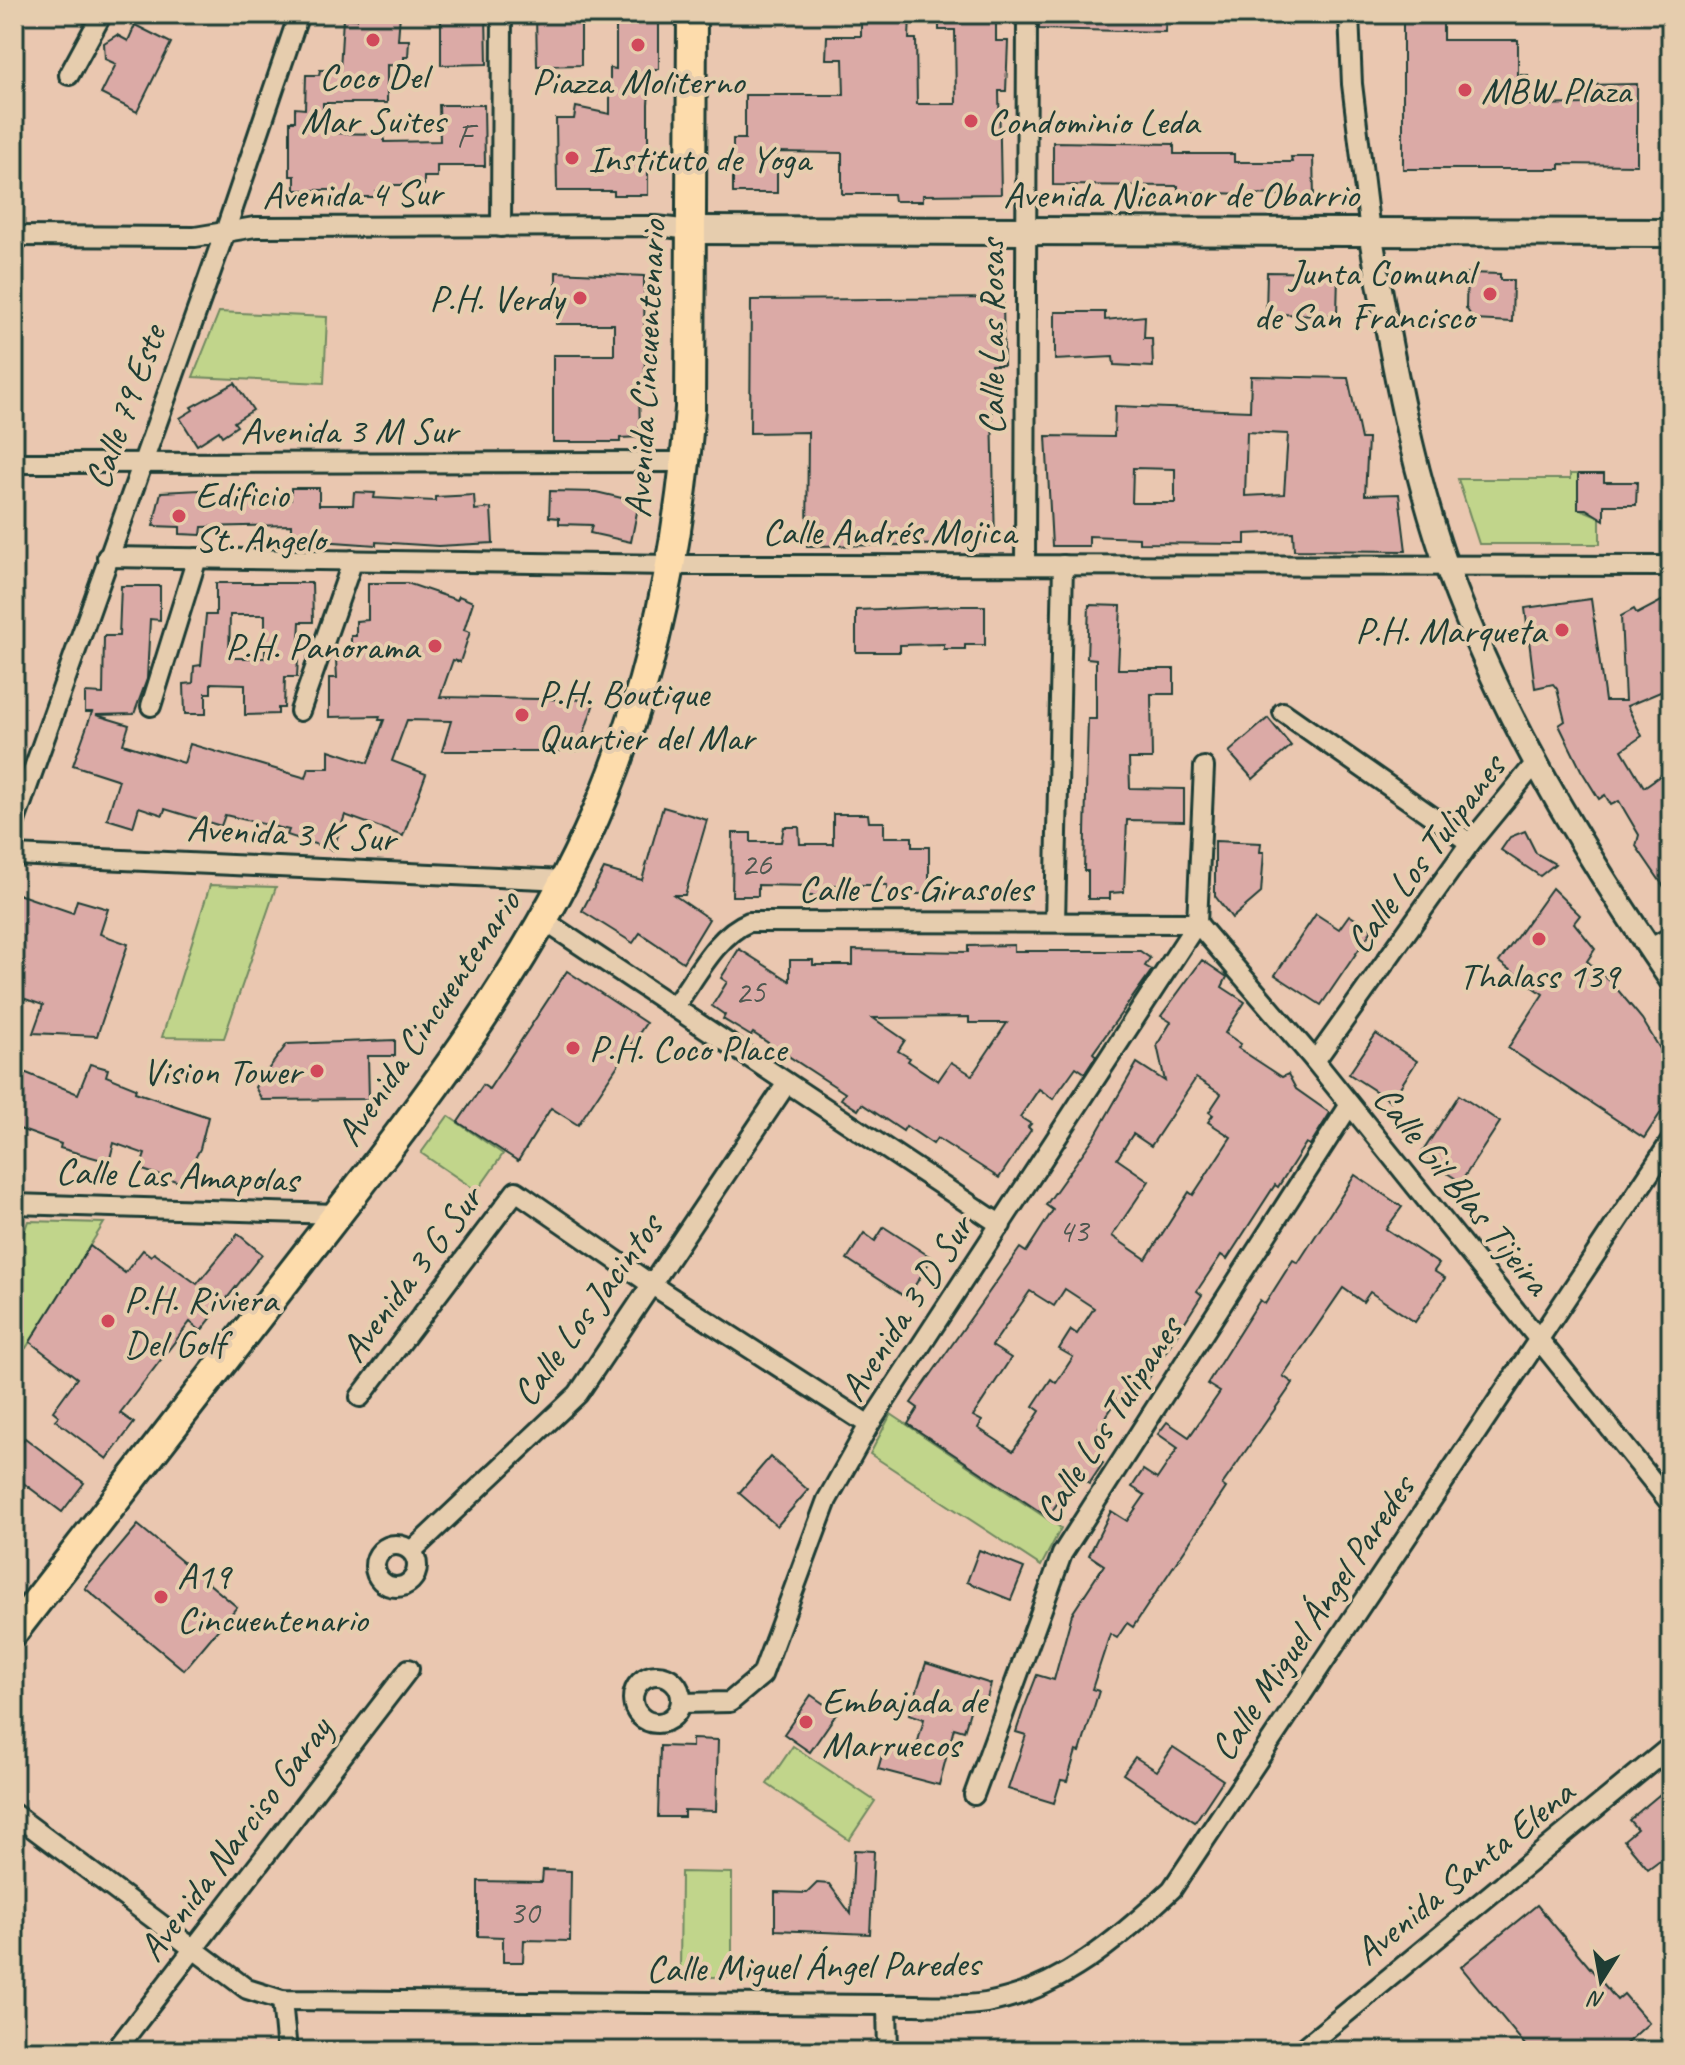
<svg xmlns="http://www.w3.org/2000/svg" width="1685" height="2065" font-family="Caveat,sans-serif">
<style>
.green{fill:#c1d58b;stroke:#708960;stroke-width:2}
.building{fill:#dbaaa6;stroke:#1f3d34;stroke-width:2;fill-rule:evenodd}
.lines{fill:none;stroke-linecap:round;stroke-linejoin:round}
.minor-casing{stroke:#1f3d34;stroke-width:24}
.tertiary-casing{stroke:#1f3d34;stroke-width:28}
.secondary-casing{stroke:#1f3d34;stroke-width:32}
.primary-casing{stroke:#1f3d34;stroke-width:34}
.minor{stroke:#e6cdae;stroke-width:18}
.tertiary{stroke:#e6cdae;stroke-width:22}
.secondary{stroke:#e6cdae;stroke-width:26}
.primary{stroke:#fddcac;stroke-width:28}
.poi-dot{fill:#d1495b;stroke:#e6cdae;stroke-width:3}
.labels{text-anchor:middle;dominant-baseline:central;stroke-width:8;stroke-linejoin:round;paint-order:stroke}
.number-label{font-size:34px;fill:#4e5850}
.poi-label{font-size:38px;fill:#1f3d34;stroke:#e6cdae;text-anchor:start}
.street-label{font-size:38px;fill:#1f3d34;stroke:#e6cdae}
</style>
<rect width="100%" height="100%" fill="#eac7b0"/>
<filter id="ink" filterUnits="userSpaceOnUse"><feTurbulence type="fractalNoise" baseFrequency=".0125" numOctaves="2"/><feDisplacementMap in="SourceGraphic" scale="16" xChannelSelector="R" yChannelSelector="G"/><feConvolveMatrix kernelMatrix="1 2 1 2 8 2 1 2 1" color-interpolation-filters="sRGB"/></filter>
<g filter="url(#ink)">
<g class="green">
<path d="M219,312L327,317L324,383L193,377Z"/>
<path d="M1570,474H1578V508L1600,517V544H1479L1458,479H1570Z"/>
<path d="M210,885L276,887L224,1038L162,1037Z"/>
<path d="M448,1116L503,1154L477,1191L421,1153Z"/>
<path d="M28,1221L104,1223L26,1348L14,1345V1262Z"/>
<path d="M891,1414L1061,1528L1041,1566L870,1454Z"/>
<path d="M793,1746L875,1801L849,1840L767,1784Z"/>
<path d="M681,1872L732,1873V1977H680Z"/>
</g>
<g class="building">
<path d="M358,14H400L398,40H409L408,57H404V66L387,65V103H323V133L384,134V142L440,141L439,105H484L485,166H437V177H424V185H383V191H376V197H338V190H295V176H290V121H295V108L305,109L306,75H319L320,70H340L343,18L357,19Z"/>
<path d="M441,14H486L487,64L441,65Z"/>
<path d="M536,14H581V65L537,66Z"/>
<path d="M616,14H653V22H659V69H651L648,104V195H614V191H557L556,119H574L576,107L610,114V68L616,69Z"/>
<path d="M861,14H910L909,39H916L917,104H956L955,30H939V14H996V41H1008L1006,91H999L1001,194L923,195V201H894L893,194H842V153L777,152V193H733V139H745V95H844L843,59H826L827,36H861Z"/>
<path d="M1039,14H1166L1165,32L1039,29Z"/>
<path d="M1403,14H1443V40H1518V75H1528V105L1586,104V85L1637,84V165L1560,164V169H1403Z"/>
<path d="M135,25L171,43L137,112L101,94L116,64L105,59L104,43L117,35L128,41Z"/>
<path d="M1053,142L1174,144V154H1234V162H1292L1291,157H1313L1314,196L1178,192V186L1053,185Z"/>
<path d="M556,272L644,276L645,384H639L640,437L620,438V442H553V355H614V324H556Z"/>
<path d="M1267,272L1338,273L1337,315L1266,314Z"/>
<path d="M1467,273L1500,274V280H1513L1512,322L1474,320L1466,308Z"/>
<path d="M1003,298L1004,365H991L995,544L807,546L808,432L750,433L751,300Z"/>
<path d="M1055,312H1105V320L1145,316L1144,338H1152L1153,367L1114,365L1113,357L1055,360Z"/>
<path d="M1251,376L1348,378L1361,439H1368L1365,495L1399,494L1406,551L1294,550L1293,532L1245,534V544L1139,543V538L1089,536V546H1052L1046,436L1114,437L1115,406L1250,411ZM1247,432L1288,434L1284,494L1245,496ZM1133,468L1175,469V503H1132Z"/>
<path d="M235,383L253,410L234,422L237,426L222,436L219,431L197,445L180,418L193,410L191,407Z"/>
<path d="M1578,474H1604V482H1637L1636,505H1604V520L1586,509H1578Z"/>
<path d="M291,488H319V505H353L354,492L375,493L374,498L435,501V497L474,495L475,510L491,508L493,543L438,546L376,542V545L321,541V536L291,535V525L202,527L201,535L180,534V527L153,526L161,492L200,490V497L291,499Z"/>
<path d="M550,491L596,492L639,502L631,542L590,533L592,525L559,524V518L549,517Z"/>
<path d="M216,583H312L313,622H300L297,677H285L284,708H278V714L245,715V684L211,683V693H206V714H185L184,684L193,683L194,666L201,665L206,615H216ZM230,615H265V658H229Z"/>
<path d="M368,583H407L457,600L459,596L473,602L464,630L470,632L460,662L453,660L440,697L595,700L578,751H442L451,721L407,720L392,761L426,774L403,836L345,815L333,850L287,835L289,830L225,815L221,826L165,809L163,815L139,807L133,827L107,819L119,780L73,765L92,712H85V693L103,694L104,636H119L121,586H160V620L150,619L147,679L134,714L96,715L129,725L123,744L184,763L190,744L306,778L309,768H329V750L368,763L384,720H379L380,716L329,717V678H337L336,660L351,659V636H356V621L368,620Z"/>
<path d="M1671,596V655L1661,660L1665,667L1660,669L1670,688L1627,706L1642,736L1622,750L1644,787L1671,768V897L1636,846L1639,835L1619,801L1611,805L1605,795L1599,799L1581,770L1559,725L1565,721L1557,689L1553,684L1535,688L1525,608L1591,599L1605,701H1625L1621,616L1634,609L1637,614Z"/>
<path d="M1089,605L1121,606L1118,669H1174V694H1151L1152,759H1129L1130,788L1184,789V821L1127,820L1124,892L1110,893V899H1088V871H1084L1088,719H1096V659L1087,658Z"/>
<path d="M960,606H985V645H965V649H944V644L900,645V652H856V610Z"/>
<path d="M1268,718L1291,746L1253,779L1229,752Z"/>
<path d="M663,807L707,820L685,895H674L709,919L683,962L640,933L633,943L582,911L604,869L642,880Z"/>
<path d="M833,814H868L869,822H884V837H912V847H929V894H887V885H827V896H807L808,886L758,885V896H732L733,833H751V842H781L784,827H799L800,844H833Z"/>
<path d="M1525,831L1536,853L1555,864L1540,876L1501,850L1510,837Z"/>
<path d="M1215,841L1261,843L1260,852H1264L1261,893L1232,918L1215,896Z"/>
<path d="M1552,888L1580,915L1574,923L1595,949L1587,961L1612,983L1642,1019L1671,1067V1097L1644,1138L1508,1048L1543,994L1499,962Z"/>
<path d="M18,894L73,913L77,900L108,909L100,934L128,944L97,1036L33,1033L43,1005L14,995V904Z"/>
<path d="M1316,914L1339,929L1349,915L1372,930L1321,1005L1275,975Z"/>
<path d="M1014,945V951H1140L1150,958L1145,966L1152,970L1093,1053L1096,1056L1085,1073L1076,1067L1053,1099L1039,1089L1020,1117L1031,1124L1028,1127L1031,1130L999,1178L937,1138L933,1144L906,1126L903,1131L862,1104L858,1110L841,1099L845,1093L753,1033L751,1036L723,1019L725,1015L712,1006L727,982L721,978L739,949L790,981V960H813V965H853V950L968,952V946ZM969,1017V1023H1007L972,1075L951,1062L938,1081L908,1061L910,1058L898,1051L905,1040L873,1018Z"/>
<path d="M1202,960L1227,977L1222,987L1245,1002L1225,1033L1241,1044L1238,1048L1282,1077L1288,1074L1296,1089L1330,1113L1310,1145L1306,1143L1278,1187L1275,1185L1227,1259L1221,1255L1197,1291L1202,1295L1138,1395L1126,1387L1099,1427L1110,1434L1094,1458L1103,1463L1089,1484L1076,1476L1048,1517L908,1424L918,1408L911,1403L1020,1248L1026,1252L1053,1210L1046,1205L1095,1136L1137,1063L1165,1081L1157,1045L1171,1022L1161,1016ZM1196,1078L1221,1094L1209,1112L1213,1115L1208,1122L1231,1137L1193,1195L1189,1192L1146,1259L1112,1236L1149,1181L1117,1159L1133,1134L1151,1146ZM1065,1289L1094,1308L1077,1334L1071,1330L1059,1349L1073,1357L1056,1383L1051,1379L1033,1406L1040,1411L1013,1451L978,1428L982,1421L973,1416L1011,1358L992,1346L1030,1291L1054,1306Z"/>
<path d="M567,971L646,1023L578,1125L551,1108L518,1161L458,1122L483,1085L489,1089Z"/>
<path d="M1376,1034L1417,1061L1391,1101L1349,1074Z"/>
<path d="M395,1040V1056H368L369,1099L262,1100L255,1087L287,1044Z"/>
<path d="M90,1064L108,1069L106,1076L136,1088L135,1092L208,1117L200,1149L182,1183L140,1169L145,1154L114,1143L109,1162L60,1148L61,1144L14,1127V1068L78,1094Z"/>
<path d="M1459,1095L1500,1122L1461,1182L1420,1156Z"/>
<path d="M1355,1175L1402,1207L1386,1229L1439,1264L1434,1271L1445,1278L1415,1322L1370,1292L1363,1302L1343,1288L1283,1376L1293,1383L1222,1485L1226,1488L1151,1600L1133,1627L1127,1623L1117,1638L1110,1634L1092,1689L1099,1691L1080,1752L1076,1751L1067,1781L1061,1780L1054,1803L1008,1789L1026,1735L1016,1732L1023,1711L1037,1675L1054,1680L1072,1614L1104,1565L1089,1555L1111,1511L1127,1521L1145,1495L1132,1487L1143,1470L1157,1479L1178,1448L1158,1434L1167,1422L1189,1437L1220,1392L1207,1384L1260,1300L1265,1304L1293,1260L1298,1263Z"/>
<path d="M884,1227L932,1258L907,1298L847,1259L864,1233L875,1241Z"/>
<path d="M238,1234L262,1254L201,1331L190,1322L120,1413L134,1423L107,1459L55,1420L59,1416L53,1411L77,1378L30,1342L90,1246L125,1273L143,1250L151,1256L154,1253L197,1284Z"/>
<path d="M25,1438L84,1483L62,1512L14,1476V1452Z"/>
<path d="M770,1457L808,1490L777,1526L739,1493Z"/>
<path d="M138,1525L237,1607L184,1670L85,1588Z"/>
<path d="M979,1550L1024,1568L1011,1600L967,1582Z"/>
<path d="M926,1663L991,1684L985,1705L973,1701L964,1731L954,1728L939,1785L878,1769L884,1748L914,1756L924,1719L909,1714Z"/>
<path d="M811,1695L837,1713L810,1752L784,1734Z"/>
<path d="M692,1739L718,1740L716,1811L684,1810V1817H658L660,1746L692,1747Z"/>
<path d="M1173,1747L1223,1780L1195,1822L1123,1774L1135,1757L1157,1771Z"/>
<path d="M1671,1785V1872L1660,1860L1648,1869L1624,1840L1637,1829L1629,1820Z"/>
<path d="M854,1850L874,1851L870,1934L775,1930V1892L807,1893L817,1883L829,1884L851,1914Z"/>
<path d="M543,1870L571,1871L570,1941L524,1940L523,1962H503V1937L478,1936V1881L542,1882Z"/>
<path d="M1537,1905L1617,2000L1624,1994L1649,2023L1618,2051H1530L1461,1967Z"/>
</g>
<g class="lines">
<defs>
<g id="minor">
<path d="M1349,14L1352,84L1370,232"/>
<path d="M69,75L102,14"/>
<path d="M501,227L502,14"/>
<path d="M14,236L195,237L255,227L656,226L691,230"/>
<path d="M14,463L685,462"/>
<path d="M107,557L672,565L1671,566"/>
<path d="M1025,565L1027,14"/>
<path d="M151,706L197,558"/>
<path d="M300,711L353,560"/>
<path d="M1283,712L1470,843"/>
<path d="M14,824L225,232L299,14"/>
<path d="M14,855L565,880"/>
<path d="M543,920L1001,1225"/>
<path d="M1055,922L1063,565"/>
<path d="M1197,923L1315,1061L1671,1504"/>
<path d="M1197,923L1204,767"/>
<path d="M1649,949L1671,937"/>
<path d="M674,1007C695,979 716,935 749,922L1197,923"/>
<path d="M1315,1061L1470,843L1534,765"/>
<path d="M14,1204L337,1214"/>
<path d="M360,1397L516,1191L652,1285L869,1425"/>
<circle cx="396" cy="1566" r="21"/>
<path d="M412,1551L578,1394L787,1083"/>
<circle cx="657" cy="1699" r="24"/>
<path d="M681,1703L730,1702L762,1675L827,1500L869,1425L1197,923"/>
<path d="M974,1795L1062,1554L1349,1106"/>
<path d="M14,1814L247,1989L282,2000L887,2005C919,2004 955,2008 986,2003C1060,1990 1120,1938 1172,1889L1671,1141"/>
<path d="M282,2000L287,2051"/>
<path d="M887,2005L888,2051"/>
<path d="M115,2051L409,1669"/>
<path d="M1300,2051L1671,1746"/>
</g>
<path id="tertiary" d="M1370,232C1390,345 1409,461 1448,570C1502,717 1582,851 1671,980"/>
<path id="secondary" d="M691,230L1671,233"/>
<path id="primary" d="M14,1631C112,1505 210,1378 308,1252C420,1108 537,961 606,791C656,668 680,539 690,408L692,14"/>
</defs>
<use href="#minor" class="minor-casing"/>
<use href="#tertiary" class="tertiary-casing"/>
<use href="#secondary" class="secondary-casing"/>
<use href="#primary" class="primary-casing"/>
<use href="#minor" class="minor"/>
<use href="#tertiary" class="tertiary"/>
<use href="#secondary" class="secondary"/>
<use href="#primary" class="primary"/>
</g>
</g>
<g class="poi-dot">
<circle cx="373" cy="40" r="8"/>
<circle cx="638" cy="45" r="8"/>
<circle cx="1465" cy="90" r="8"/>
<circle cx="971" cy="121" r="8"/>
<circle cx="572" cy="158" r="8"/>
<circle cx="1490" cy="294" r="8"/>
<circle cx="580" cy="298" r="8"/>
<circle cx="179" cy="516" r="8"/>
<circle cx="1562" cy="630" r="8"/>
<circle cx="435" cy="646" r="8"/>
<circle cx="522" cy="715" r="8"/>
<circle cx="1539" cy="939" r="8"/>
<circle cx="573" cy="1048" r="8"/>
<circle cx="317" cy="1071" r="8"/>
<circle cx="108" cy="1321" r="8"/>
<circle cx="161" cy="1597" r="8"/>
<circle cx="806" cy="1722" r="8"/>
</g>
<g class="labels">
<g class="number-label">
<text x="464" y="135">F</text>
<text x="756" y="863">26</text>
<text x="750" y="991">25</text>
<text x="1073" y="1230">43</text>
<text x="524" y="1912">30</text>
</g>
<g class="poi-label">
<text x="373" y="76" text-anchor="middle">Coco Del<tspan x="373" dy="44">Mar Suites</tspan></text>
<text x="638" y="81" text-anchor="middle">Piazza Moliterno</text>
<text x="1481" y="90">MBW Plaza</text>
<text x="987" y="121">Condominio Leda</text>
<text x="588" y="158">Instituto de Yoga</text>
<text x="1474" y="272" text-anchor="end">Junta Comunal<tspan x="1474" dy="44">de San Francisco</tspan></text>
<text x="564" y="298" text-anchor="end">P.H. Verdy</text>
<text x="195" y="494">Edificio<tspan x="195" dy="44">St. Angelo</tspan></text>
<text x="1546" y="630" text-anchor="end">P.H. Marqueta</text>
<text x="419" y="646" text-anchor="end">P.H. Panorama</text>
<text x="538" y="693">P.H. Boutique<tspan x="538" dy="44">Quartier del Mar</tspan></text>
<text x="1539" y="975" text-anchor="middle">Thalass 139</text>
<text x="589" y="1048">P.H. Coco Place</text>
<text x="301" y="1071" text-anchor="end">Vision Tower</text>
<text x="124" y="1299">P.H. Riviera<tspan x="124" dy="44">Del Golf</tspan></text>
<text x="177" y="1575">A19<tspan x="177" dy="44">Cincuentenario</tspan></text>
<text x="822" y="1700">Embajada de<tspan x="822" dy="44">Marruecos</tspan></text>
</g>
<g class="street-label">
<text transform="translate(352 194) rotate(-1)">Avenida 4 Sur</text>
<text x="1181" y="194">Avenida Nicanor de Obarrio</text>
<text transform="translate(991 337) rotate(-90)">Calle Las Rosas</text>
<text transform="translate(645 369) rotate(-87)">Avenida Cincuentenario</text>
<text transform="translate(125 407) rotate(-70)">Calle 79 Este</text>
<text x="349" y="430">Avenida 3 M Sur</text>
<text x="889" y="531">Calle Andrés Mojica</text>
<text transform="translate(291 833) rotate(3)">Avenida 3 K Sur</text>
<text transform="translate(1425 854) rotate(-53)">Calle Los Tulipanes</text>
<text x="915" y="888">Calle Los Girasoles</text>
<text transform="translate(428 1018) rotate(-56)">Avenida Cincuentenario</text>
<text transform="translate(177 1175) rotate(2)">Calle Las Amapolas</text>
<text transform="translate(1462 1190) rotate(51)">Calle Gil Blas Tijeira</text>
<text transform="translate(411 1274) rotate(-53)">Avenida 3 G Sur</text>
<text transform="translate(906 1308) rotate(-57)">Avenida 3 D Sur</text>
<text transform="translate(587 1310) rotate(-54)">Calle Los Jacintos</text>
<text transform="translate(1108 1420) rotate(-57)">Calle Los Tulipanes</text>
<text transform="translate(1312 1618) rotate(-56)">Calle Miguel Ángel Paredes</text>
<text transform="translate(235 1839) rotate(-53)">Avenida Narciso Garay</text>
<text transform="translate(1464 1872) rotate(-39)">Avenida Santa Elena</text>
<text transform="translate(813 1966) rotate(-1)">Calle Miguel Ángel Paredes</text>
</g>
</g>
<rect width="1685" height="2065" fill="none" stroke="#e6cdae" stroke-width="48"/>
<rect x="24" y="24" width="1637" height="2017" fill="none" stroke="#1f3d34" stroke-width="3" filter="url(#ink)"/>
<g transform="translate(1601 1981) rotate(191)" stroke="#e6cdae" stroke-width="6" paint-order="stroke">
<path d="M0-6L14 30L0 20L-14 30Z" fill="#1f3d34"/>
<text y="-12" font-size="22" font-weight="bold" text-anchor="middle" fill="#1f3d34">N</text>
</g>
</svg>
